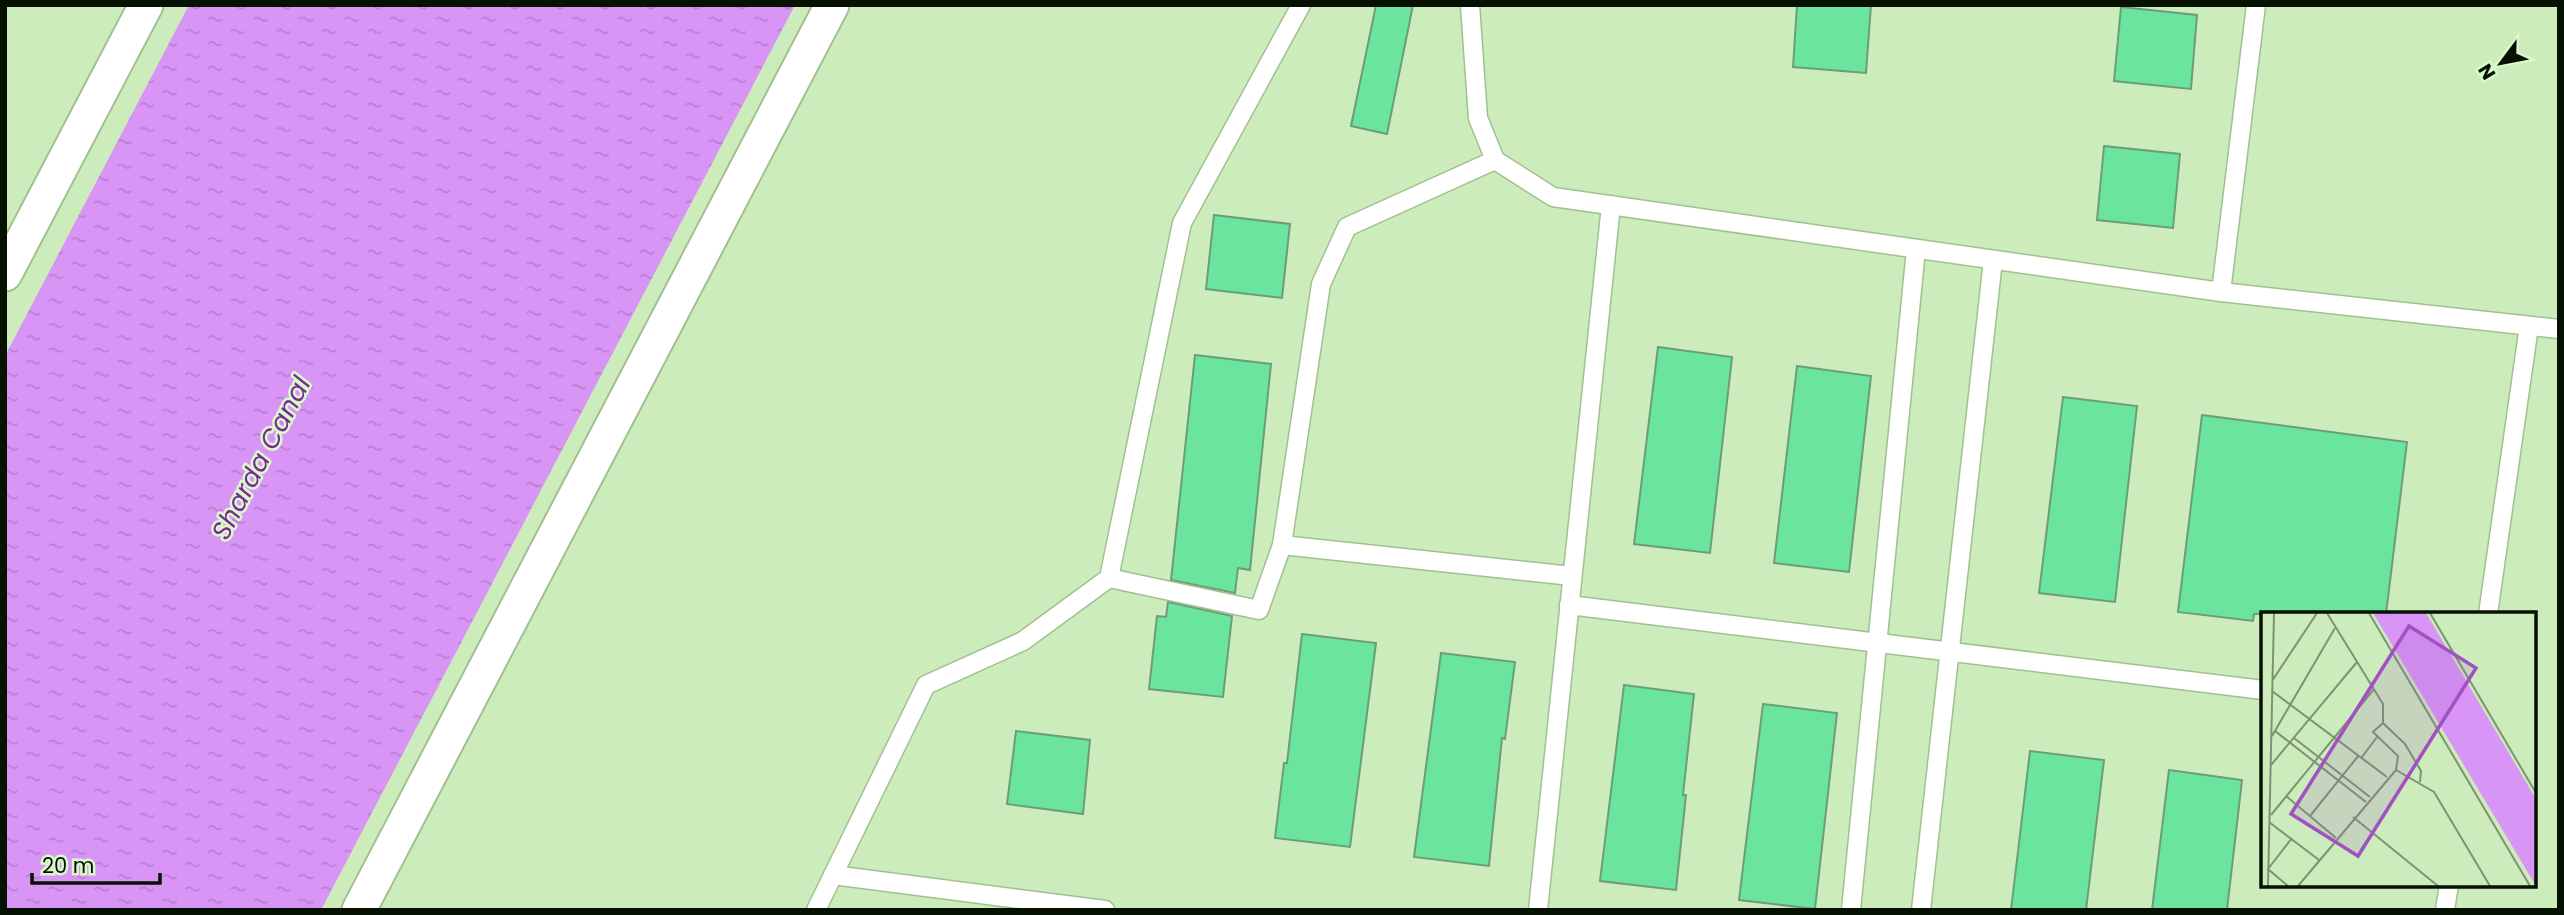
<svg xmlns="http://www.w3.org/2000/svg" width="2564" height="915" font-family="Poppins,sans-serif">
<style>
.water{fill:url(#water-ripples)}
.building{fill:#6be49d;stroke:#6b9d7c;stroke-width:2}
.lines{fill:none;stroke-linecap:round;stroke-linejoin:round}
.service-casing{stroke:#a1c091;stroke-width:21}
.minor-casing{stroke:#a1c091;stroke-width:37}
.service{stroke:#fff;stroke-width:18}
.minor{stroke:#fff;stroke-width:33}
.labels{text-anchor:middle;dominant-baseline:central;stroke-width:5;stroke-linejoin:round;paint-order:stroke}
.water-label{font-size:26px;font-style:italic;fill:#7a2898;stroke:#d9f9c9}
.inset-road{fill:none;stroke:#7d9472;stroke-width:2}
.view{fill:#a151c1;fill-opacity:0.15;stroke:#a151c1;stroke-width:3.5}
.inset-edge{fill:none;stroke:#061102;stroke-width:3.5}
</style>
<defs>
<pattern id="water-ripples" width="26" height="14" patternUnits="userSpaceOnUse" patternTransform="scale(1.75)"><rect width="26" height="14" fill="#d895f5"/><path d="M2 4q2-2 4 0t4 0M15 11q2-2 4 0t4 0" fill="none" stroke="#b87fd0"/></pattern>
</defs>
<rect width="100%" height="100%" fill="#ccecbc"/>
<path class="water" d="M189,5H795L321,910H5V356Z"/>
<g class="building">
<path d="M1376,5H1413L1387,134L1351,126Z"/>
<path d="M1797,5H1871L1866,73L1793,67Z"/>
<path d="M2121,7L2197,15L2191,89L2114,81Z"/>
<path d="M2104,146L2180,154L2173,228L2097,220Z"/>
<path d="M1214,215L1290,224L1282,298L1206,289Z"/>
<path d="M1658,347L1732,357L1710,553L1634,544Z"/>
<path d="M1195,355L1271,364L1250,570L1238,568L1235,593L1171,580Z"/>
<path d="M1797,366L1871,376L1849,572L1774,563Z"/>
<path d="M2063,397L2137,406L2115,602L2039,593Z"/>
<path d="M2202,415L2407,442L2386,614H2254L2253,621L2178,612Z"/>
<path d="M1168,602L1232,616L1223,697L1149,689L1157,616L1166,617Z"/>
<path d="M1302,634L1376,643L1350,847L1275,838L1284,763H1287Z"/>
<path d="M1441,653L1515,662L1505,739L1502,738L1489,866L1414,857Z"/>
<path d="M1624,685L1694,694L1683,795H1686L1676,890L1600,881Z"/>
<path d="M1763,704L1837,713L1815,909L1739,900Z"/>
<path d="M1016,731L1090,740L1083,814L1007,804Z"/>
<path d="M2030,751L2104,760L2086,910H2011Z"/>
<path d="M2169,770L2242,780L2227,910H2152Z"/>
</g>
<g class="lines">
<defs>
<g id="service">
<path d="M1470,5L1478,118L1495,160L1553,197L2221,292L2559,329"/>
<path d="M2221,292L2256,5"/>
<path d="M1282,545L1572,576"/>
<path d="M1109,578L1259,610L1282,545L1321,284L1347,227L1495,160"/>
<path d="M1569,605L2263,690"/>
<path d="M2488,614L2529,326"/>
<path d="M833,875L1105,910"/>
<path d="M816,910L926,685L1023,641L1109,578L1182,223L1301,5"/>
<path d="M1538,910L1611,205"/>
<path d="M1851,910L1916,249"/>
<path d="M1921,910L1993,260"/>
<path d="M2445,910L2449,885"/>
</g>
<g id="minor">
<path d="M5,274L146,5"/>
<path d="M359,910L832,5"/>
</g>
</defs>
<use href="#service" class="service-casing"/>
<use href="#minor" class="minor-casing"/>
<use href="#service" class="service"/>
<use href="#minor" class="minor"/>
</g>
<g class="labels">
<g class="water-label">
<text transform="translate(261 458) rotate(-62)">Sharda Canal</text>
</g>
</g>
<g transform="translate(2261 612)">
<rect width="275" height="275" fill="#ccecbc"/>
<path d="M112,1H165L275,187V274Z" fill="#d895f5"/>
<path class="inset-road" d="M66,1L122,92V111L144,132L160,159L159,170M108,1L269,274M169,1L275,181M11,69L56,1M11,79L126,165M14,119L105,190M11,124L74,16M33,126L109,185M101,145L116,125M10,153L96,50M135,158L173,180L229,274M25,184L75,226M10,203L113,77M49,204L98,143M92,205L177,274M8,210L58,248M7,274L13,1M27,274L7,257L31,226M37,274L135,158L137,144L112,120L122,111"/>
<path class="view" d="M148,14L215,56L97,244L30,202Z"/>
<rect width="275" height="275" class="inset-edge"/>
</g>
<rect width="2564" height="915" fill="none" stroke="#061102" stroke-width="14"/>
<g transform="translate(2501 63) rotate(238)" stroke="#d9f9c9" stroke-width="5" paint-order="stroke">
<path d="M0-5L12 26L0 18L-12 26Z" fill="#061102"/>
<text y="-10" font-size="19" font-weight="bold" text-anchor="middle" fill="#061102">N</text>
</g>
<path d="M32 873v10h128v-10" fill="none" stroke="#061102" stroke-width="3.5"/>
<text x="42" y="873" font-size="21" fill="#061102" stroke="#d9f9c9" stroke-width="5" paint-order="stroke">20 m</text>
</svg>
